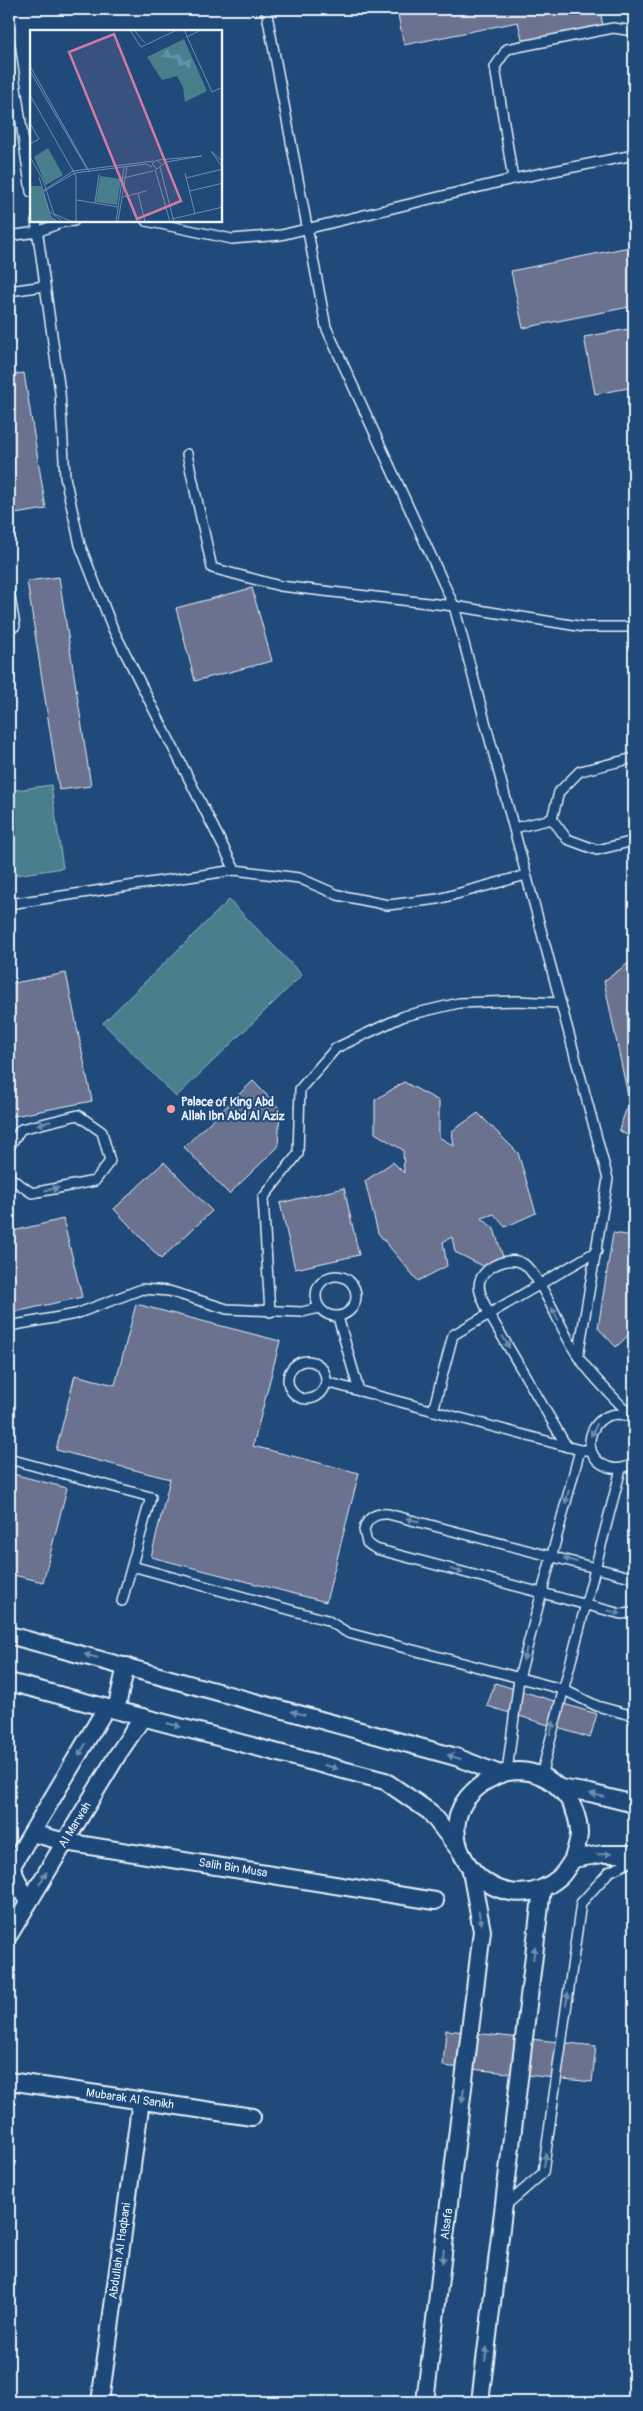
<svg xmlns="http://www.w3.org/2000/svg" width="643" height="2411" font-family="Pangolin,sans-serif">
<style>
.green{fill:#497e8c;stroke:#98b8c2}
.building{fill:#6b7290;stroke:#e8f1f8}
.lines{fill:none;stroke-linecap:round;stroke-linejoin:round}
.service-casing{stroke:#e8f1f8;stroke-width:12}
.minor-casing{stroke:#e8f1f8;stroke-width:20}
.service{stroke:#1f4a7a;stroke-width:9}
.minor{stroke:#1f4a7a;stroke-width:16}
.oneway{fill:#6f8dac}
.poi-dot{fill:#ff9aa2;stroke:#1f4a7a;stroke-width:2}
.labels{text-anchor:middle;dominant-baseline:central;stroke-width:4;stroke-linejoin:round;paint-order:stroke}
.poi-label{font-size:12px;font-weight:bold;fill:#e8f1f8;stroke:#1f4a7a;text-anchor:start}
.street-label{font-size:12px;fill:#e8f1f8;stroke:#1f4a7a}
.inset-road{fill:none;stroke:#6f8dac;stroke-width:1}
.view{fill:#d37aa2;fill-opacity:0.15;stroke:#d37aa2;stroke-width:2.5}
.inset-edge{fill:none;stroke:#e8f1f8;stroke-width:2.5}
</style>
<rect width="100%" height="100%" fill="#1f4a7a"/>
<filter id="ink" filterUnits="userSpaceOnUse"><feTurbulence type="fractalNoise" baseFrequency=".02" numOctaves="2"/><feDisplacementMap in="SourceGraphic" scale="10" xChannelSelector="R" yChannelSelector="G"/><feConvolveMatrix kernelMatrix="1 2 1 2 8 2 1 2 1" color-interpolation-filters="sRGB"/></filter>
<g filter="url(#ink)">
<g class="green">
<path d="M51,785L63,868L16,875L9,826V791Z"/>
<path d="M229,900L302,975L176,1097L103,1023Z"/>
</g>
<g class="building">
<path d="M427,9H600L603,27L523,43L518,22L404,45L398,15Z"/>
<path d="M634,246V306L523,328L511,271Z"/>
<path d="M634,328V387L595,394L584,337Z"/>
<path d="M24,373L46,509L9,515V375Z"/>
<path d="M59,577L91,786L59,790L27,581Z"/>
<path d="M252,588L272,661L195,681L176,608Z"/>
<path d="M634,959V1140L619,1130L629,1101L604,981Z"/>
<path d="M66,973L92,1101L9,1117V984Z"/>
<path d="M253,1081L280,1109L278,1147L229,1194L184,1147Z"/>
<path d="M404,1082L439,1101V1137L454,1146L452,1131L478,1113L518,1153L536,1213L505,1227L494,1214L482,1218L494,1229L503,1257L485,1267L455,1252L452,1237L443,1242L447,1266L418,1281L378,1233L365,1181L393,1162L404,1173L403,1150L375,1133V1100Z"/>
<path d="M164,1162L212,1211L161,1259L114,1209Z"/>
<path d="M344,1188L359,1255L295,1269L280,1203Z"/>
<path d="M63,1219L82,1297L15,1312L9,1285V1232Z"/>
<path d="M613,1233L634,1236V1330L616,1347L598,1328Z"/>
<path d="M136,1304L280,1341L253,1446L359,1473L326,1602L151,1557L170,1479L56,1450L75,1375L115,1385Z"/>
<path d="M9,1473L67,1488L43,1582L9,1574Z"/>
<path d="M495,1683L597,1714L590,1738L487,1706Z"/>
<path d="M446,2030L596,2046L592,2082L443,2066Z"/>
</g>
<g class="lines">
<defs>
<g id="service">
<path d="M266,9L326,327L454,606L608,1179L578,1357"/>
<path d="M9,39L31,192"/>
<path d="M513,179L495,67L507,49L613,28L634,31"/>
<path d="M36,221L60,392L65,477L80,545L113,629L235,870"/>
<path d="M146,221L232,239L281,235L513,179L634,155"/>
<path d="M9,236L37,232L63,222L74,221"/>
<path d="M9,291L45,286"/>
<path d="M187,454L212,568L280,586L454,606L584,627H634"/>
<path d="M9,591L15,626"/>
<path d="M552,819L559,792L580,771L634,758"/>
<path d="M552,819L567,839L597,850L634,841"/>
<path d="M514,828L552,819"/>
<path d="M9,904L235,870L299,878L338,895L388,905L438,899L526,875"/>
<path d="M9,1147L21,1129L78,1115L102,1132L110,1161L95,1181L32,1193L9,1177"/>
<circle cx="336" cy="1296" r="20"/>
<path d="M270,1312L263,1198L298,1154L300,1089L336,1048L404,1016L459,1003L516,1001L561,1003"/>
<path d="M338,1317L359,1391"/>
<path d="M9,1326L76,1314L142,1289L169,1291L227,1309L302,1312L319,1308"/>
<circle cx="307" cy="1380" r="19"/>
<path d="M326,1382L580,1450H591"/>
<path d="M433,1411L453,1335L597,1251"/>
<path d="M632,1418C595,1400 572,1453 608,1467C617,1470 626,1468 634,1463"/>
<path d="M567,1447L489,1314C485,1304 475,1288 481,1278C488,1265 511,1255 524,1264C542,1278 563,1335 578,1356C593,1379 616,1399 634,1419"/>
<path d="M9,1459L151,1497L122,1601"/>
<path d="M132,1566L327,1620L348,1633L562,1689L597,1706L634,1716"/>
<path d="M634,1578L388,1514C375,1513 367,1518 364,1530L367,1543L376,1549L621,1614L634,1613"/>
<path d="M507,1772L519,1678L580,1450"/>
<path d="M541,1776L621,1469"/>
<path d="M505,2206L543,2173L581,1903L609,1872L634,1860"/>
</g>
<g id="minor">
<path d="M9,1635L456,1757L500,1774"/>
<path d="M9,1682L385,1781L430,1812L460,1851"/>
<path d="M116,1710L126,1666"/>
<path d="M560,1788L590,1793L634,1804"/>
<path d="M32,1833L65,1842L435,1901"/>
<path d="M573,1859C575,1851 579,1841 579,1833C578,1800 552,1772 519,1771C503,1771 489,1778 477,1788C418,1837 498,1930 560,1877C565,1872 569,1865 573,1859L603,1854H634"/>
<path d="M11,1867L28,1903"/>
<path d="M9,1871L106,1708"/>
<path d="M9,1935L118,1754L143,1717"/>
<path d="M9,2081L252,2117"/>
<path d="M100,2402L141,2100"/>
<path d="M425,2402L482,1931L471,1871"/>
<path d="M480,2402L542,1889"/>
</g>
</defs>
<use href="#service" class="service-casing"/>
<use href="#minor" class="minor-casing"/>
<use href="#service" class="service"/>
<use href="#minor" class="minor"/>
</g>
<defs><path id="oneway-solid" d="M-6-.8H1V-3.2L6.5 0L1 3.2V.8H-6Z" transform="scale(1.25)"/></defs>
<g class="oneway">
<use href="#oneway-solid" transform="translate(44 1123) rotate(167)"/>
<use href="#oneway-solid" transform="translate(52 1189) rotate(-11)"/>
<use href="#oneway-solid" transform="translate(555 1314) rotate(-119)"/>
<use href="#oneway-solid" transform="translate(506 1342) rotate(60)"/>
<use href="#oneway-solid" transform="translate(594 1430) rotate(116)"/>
<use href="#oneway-solid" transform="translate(567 1497) rotate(105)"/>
<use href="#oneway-solid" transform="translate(413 1520) rotate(-166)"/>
<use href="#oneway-solid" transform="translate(570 1560) rotate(-165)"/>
<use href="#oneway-solid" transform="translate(457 1571) rotate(15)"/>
<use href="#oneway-solid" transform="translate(614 1612) rotate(14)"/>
<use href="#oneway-solid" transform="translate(525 1654) rotate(105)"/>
<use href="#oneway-solid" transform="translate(91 1656) rotate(-165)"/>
<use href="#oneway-solid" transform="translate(298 1713) rotate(-165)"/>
<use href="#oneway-solid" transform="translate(174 1725) rotate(15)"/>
<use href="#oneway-solid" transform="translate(552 1728) rotate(-76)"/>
<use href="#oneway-solid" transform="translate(82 1750) rotate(121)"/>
<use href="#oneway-solid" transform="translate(454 1757) rotate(-162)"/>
<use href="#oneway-solid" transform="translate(331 1767) rotate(15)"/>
<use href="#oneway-solid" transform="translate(597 1795) rotate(-166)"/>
<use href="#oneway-solid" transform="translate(604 1854) rotate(-4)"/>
<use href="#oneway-solid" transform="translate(43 1878) rotate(-59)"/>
<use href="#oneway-solid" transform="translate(480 1918) rotate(79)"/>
<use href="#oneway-solid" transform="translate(534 1953) rotate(-83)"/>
<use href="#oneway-solid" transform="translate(567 1999) rotate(-82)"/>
<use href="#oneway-solid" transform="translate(463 2095) rotate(98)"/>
<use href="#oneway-solid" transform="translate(545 2160) rotate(-82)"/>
<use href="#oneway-solid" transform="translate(443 2256) rotate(97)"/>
<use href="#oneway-solid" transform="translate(486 2354) rotate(-83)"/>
</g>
</g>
<circle class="poi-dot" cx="171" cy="1109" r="5"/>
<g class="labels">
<g class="poi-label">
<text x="181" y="1102">Palace of King Abd<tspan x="181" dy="14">Allah Ibn Abd Al Aziz</tspan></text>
</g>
<g class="street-label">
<text transform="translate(75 1825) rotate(-59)">Al Marwah</text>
<text transform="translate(233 1868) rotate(9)">Salih Bin Musa</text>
<text transform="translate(130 2099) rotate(8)">Mubarak Al Sanikh</text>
<text transform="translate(447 2224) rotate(-83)">Alsafa</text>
<text transform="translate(120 2251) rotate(-82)">Abdullah Al Haqbani</text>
</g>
</g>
<g transform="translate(30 30)">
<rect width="192" height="192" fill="#1f4a7a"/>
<path d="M154,9L177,61L155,72L153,57L147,46L132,50L117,27ZM18,118L33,145L16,155L4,127ZM70,146L91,149L87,175L66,172ZM0,156H11L22,187L30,192H0Z" fill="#497e8c"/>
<path d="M137,19L141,26L149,24L153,32L161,29L160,39L155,35L149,36L147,29L132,27Z" fill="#6090ac"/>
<path class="inset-road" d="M100,0L111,17L147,0M104,0L115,13M154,0L182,62L193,57M157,7L171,0M0,36L59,141M0,41L57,139M0,65L46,146V192M0,93L9,109L0,114M0,127L13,150L24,184L43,192M128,130L172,126L136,132L127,139L122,134L127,130L131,134M193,132L181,121L193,138M130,137L144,192M125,139L140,192M155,143L165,184M9,147L19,181L33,192M93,148L123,141M156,148L193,139M13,161L43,141L124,131M14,161L45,143L116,134L122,137M160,161L193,153M108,163L115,192M93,167L116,161M47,170L88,177M65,173L69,144M142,189L193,177M86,192L94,137M88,192L97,137"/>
<path class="view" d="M84,4L151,171L107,189L39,22Z"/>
<rect width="192" height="192" class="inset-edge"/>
</g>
<rect width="643" height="2411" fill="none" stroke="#1f4a7a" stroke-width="30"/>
<rect x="15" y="15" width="613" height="2381" fill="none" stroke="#e8f1f8" stroke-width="2" filter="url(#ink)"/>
</svg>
